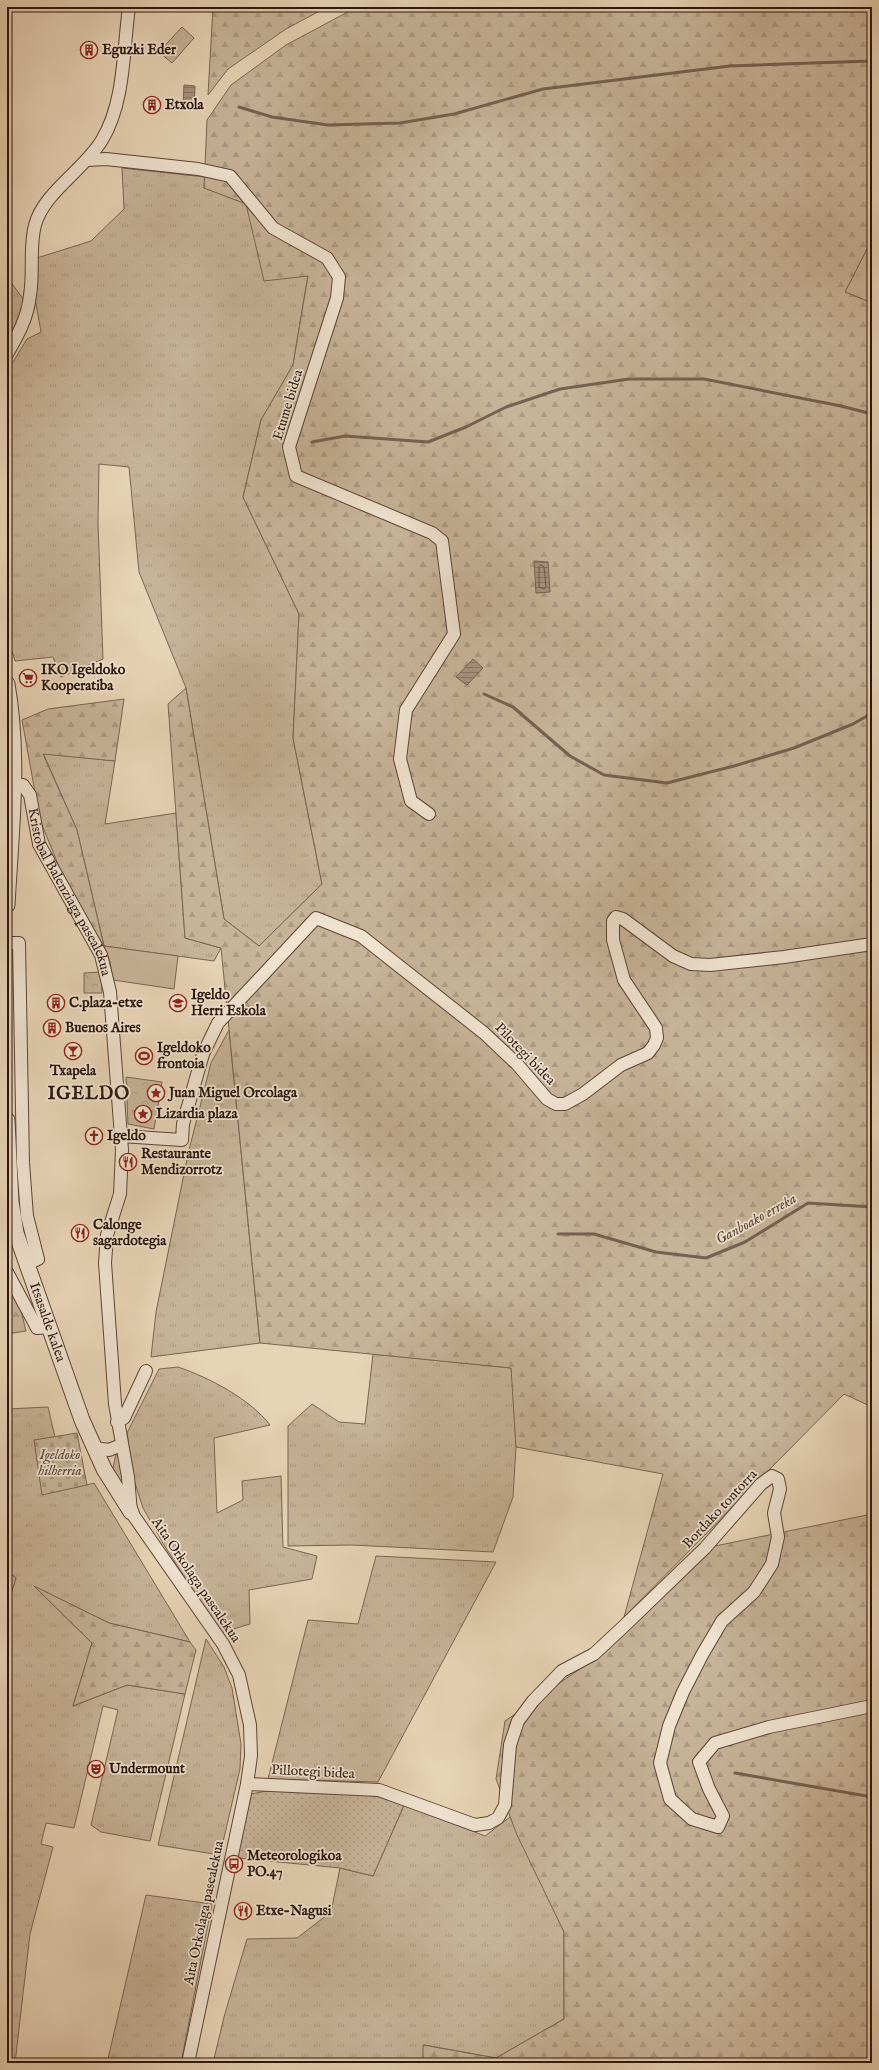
<svg xmlns="http://www.w3.org/2000/svg" width="879" height="2070" font-family="'IM FELL English',serif">
<style>
.grass{fill:url(#grass-tufts);stroke:#7a6452}
.forest{fill:url(#forest-firs);stroke:#7a6452}
.cemetery{fill:url(#cemetery-stones);stroke:#7a6452}
.park{fill:url(#park-crowns);stroke:#7a6452}
.garden{fill:url(#garden-dots);stroke:#7a6452}
.pitch{fill:#c7b398;stroke:#7a6452}
.water{fill:url(#water-rules);stroke:#766050}
.lines{fill:none;stroke-linecap:round;stroke-linejoin:round}
.shore{stroke:#6a5444;stroke-width:1}
.stream{stroke:#766050;stroke-width:3}
.minor-casing{stroke:#5b4437;stroke-width:14}
.tertiary-casing{stroke:#5b4437;stroke-width:17}
.minor{stroke:#efe2cf;stroke-width:12}
.tertiary{stroke:#efe2cf;stroke-width:15}
.labels{text-anchor:middle;dominant-baseline:central;stroke-width:3.5;stroke-linejoin:round;paint-order:stroke}
.poi-label{font-size:14px;font-weight:bold;fill:#2c150d;stroke:#efe2cf;text-anchor:start}
.street-label{font-size:14px;fill:#2c150d;stroke:#efe2cf}
.park-label{font-size:14px;font-style:italic;fill:#5a4437;stroke:#efe2cf}
.water-label{font-size:15px;font-style:italic;fill:#5d4739;stroke:#efe2cf}
.district-label{font-size:18px;font-weight:bold;letter-spacing:1px;fill:#2c150d;stroke:#efe2cf}
</style>
<defs>
<pattern id="grass-tufts" width="24" height="20" patternUnits="userSpaceOnUse"><rect width="24" height="20" fill="#c7b398"/><path d="M3 7l-1-3M5 7V3M7 7l1-3M15 17l-1-3M17 17v-4M19 17l1-3" fill="none" stroke="#ab9982"/></pattern>
<pattern id="forest-firs" width="22" height="20" patternUnits="userSpaceOnUse"><rect width="22" height="20" fill="#c7b398"/><path d="M5 1l3.5 6h-7zM16 11l3.5 6h-7z" fill="#ab9982"/></pattern>
<pattern id="cemetery-stones" width="16" height="16" patternUnits="userSpaceOnUse"><rect width="16" height="16" fill="#c7b398"/><path d="M2 7V4a2 2 0 0 1 4 0v3zM10 15v-3a2 2 0 0 1 4 0v3z" fill="#ab9982"/></pattern>
<pattern id="park-crowns" width="20" height="18" patternUnits="userSpaceOnUse"><rect width="20" height="18" fill="#c7b398"/><path d="M2 6a3 3 0 1 1 6 0M12 15a3 3 0 1 1 6 0" fill="none" stroke="#ab9982"/></pattern>
<pattern id="garden-dots" width="8" height="8" patternUnits="userSpaceOnUse"><rect width="8" height="8" fill="#c7b398"/><path d="M2 2h.1M6 6h.1" fill="none" stroke="#ab9982" stroke-width="1.8" stroke-linecap="round"/></pattern>
<pattern id="water-rules" width="6" height="5" patternUnits="userSpaceOnUse"><rect width="6" height="5" fill="#a7927c"/><path d="M0 2.5h6" fill="none" stroke="#887664"/></pattern>
</defs>
<rect width="100%" height="100%" fill="#e7d3b5"/>
<filter id="stains"><feTurbulence type="fractalNoise" baseFrequency=".005" numOctaves="4"/><feColorMatrix values="0 0 0 0 .2 0 0 0 0 .09 0 0 0 0 .02 0 0 0 .5 -.17"/></filter>
<radialGradient id="worn" r=".72"><stop offset=".6" stop-color="#630" stop-opacity="0"/><stop offset="1" stop-color="#630" stop-opacity=".3"/></radialGradient>
<g class="grass">
<path d="M122,168L205,177L204,188L247,204L308,275L293,365L261,420L243,497L299,614L293,738L322,884L259,946L224,919L186,688L139,572L129,467L99,464L98,523L103,659L61,677L53,657L15,661L7,635V372L27,339L41,332L35,298L37,258L91,241L124,209Z"/>
<path d="M872,239V303L845,292Z"/>
<path d="M7,277L24,300L21,314L7,344Z"/>
<path d="M43,753L115,761L105,824L176,813L185,938L221,948L214,961L104,946L77,830Z"/>
<path d="M229,1030L260,1343L151,1357L156,1312L188,1154L211,1063Z"/>
<path d="M373,1354L512,1368L516,1447L513,1497L493,1552L352,1545L288,1546V1426L312,1404L339,1422L365,1424Z"/>
<path d="M178,1367C210,1378 250,1399 270,1425L214,1438L217,1513L243,1500L242,1481L281,1476L283,1547L317,1556L312,1579L249,1590L250,1624L220,1633L164,1545L143,1508L134,1480L127,1433L159,1369Z"/>
<path d="M48,1407L55,1437L34,1441L87,1485L94,1483L190,1642L109,1623L35,1587L92,1643L73,1706L127,1685L185,1694L150,1841L101,1832L91,1825L118,1710L103,1706L74,1828L46,1823L41,1844L53,1847L30,1934L15,2063H7V1606L16,1578L7,1571V1409Z"/>
<path d="M120,1449L125,1492L113,1468L116,1454Z"/>
<path d="M376,1556L496,1562L378,1782L268,1779L308,1620L358,1624Z"/>
<path d="M206,1639L224,1667L232,1688L241,1744L240,1769L220,1855L158,1845Z"/>
<path d="M404,1805L485,1836L510,1817L564,1932V2019L496,2058L424,2045L423,2063H213L224,2017L247,1939L297,1938L331,1912L340,1868L373,1876Z"/>
<path d="M146,1895L212,1904L181,2063H107Z"/>
</g>
<g class="forest">
<path d="M213,7H327L286,29L228,69L208,95Z"/>
<path d="M357,7H872V239L845,292L872,303V1407L844,1394L624,1617L663,1474L516,1447L511,1368L260,1343L221,948L185,938L168,704L186,688L224,919L259,946L322,884L293,738L299,614L243,497L261,420L293,365L308,276L264,281L246,204L204,188L207,120L231,85L286,45Z"/>
<path d="M124,699L115,761L43,754L77,830L104,946L71,896L40,820L22,720L48,709Z"/>
<path d="M7,1255L26,1331L7,1334Z"/>
<path d="M872,1514V2063H423V2045L496,2058L564,2019V1932L517,1835L496,1779L505,1721L597,1657L710,1547Z"/>
<path d="M7,1571L16,1578L7,1606Z"/>
<path d="M34,1586L109,1623L190,1642L196,1650L185,1694L127,1685L73,1706L92,1643Z"/>
</g>
<path class="cemetery" d="M77,1433L87,1485L42,1495L34,1440Z"/>
<g class="park">
<path d="M101,972L102,993H84V973Z"/>
<path d="M126,1077L162,1082L154,1129L128,1124Z"/>
</g>
<path class="garden" d="M277,1789L375,1796L404,1805L373,1876L340,1868L237,1858L251,1794Z"/>
<g class="pitch">
<path d="M182,27L194,38L172,63L159,52Z"/>
<path d="M104,946L178,956L174,989L113,980L110,962Z"/>
</g>
<g class="water">
<path d="M184,85L195,86L194,107H183Z"/>
<path d="M534,561L548,562L550,592L536,593Z"/>
<path d="M473,659L483,668L467,685L456,677Z"/>
</g>
<g class="lines">
<path class="shore" d="M541,565L544,567L546,587L544,589L539,587V567Z"/>
<g class="stream">
<path d="M239,107L272,117L328,125L400,123L454,114L543,89L730,66L872,61"/>
<path d="M312,442L345,436L428,442L466,427L506,407L560,389L629,379H704L841,406L872,414"/>
<path d="M484,694L513,707L570,756L604,775L667,783L734,766L794,748L853,724L872,713"/>
<path d="M558,1234H594L656,1252L706,1258L745,1242L808,1203L872,1207"/>
<path d="M735,1773L872,1797"/>
</g>
<defs>
<g id="minor">
<path d="M88,160L106,159L198,169L230,176L273,228L327,258L339,277L337,298L289,447L296,476L432,533L442,541L454,634L406,710L400,759L411,801L429,814"/>
<path d="M7,354C18,335 28,317 30,295C34,272 29,247 35,225C44,192 84,170 102,140C125,102 123,50 129,7"/>
<path id="s1" d="M14,786L23,785L30,795L39,844L101,955L110,992L122,1150L120,1194L107,1235L105,1263L115,1404L128,1477L131,1512L223,1644L239,1675L250,1725L251,1756L247,1784L188,2063"/>
<path d="M7,943H19L23,1163L27,1216L38,1259L26,1265"/>
<path d="M121,1136L182,1140L183,1124L203,1054L218,1023L316,918L361,936L484,1033L517,1064L547,1099L556,1104H565L583,1094L621,1065L648,1053L654,1045L657,1038L656,1028L624,980L613,940V921L616,917L623,919L673,956L691,964L710,965L784,957L872,944"/>
<path d="M7,1272L37,1328L49,1327"/>
<path d="M117,1422L124,1418L146,1371"/>
<path d="M94,1448L109,1450L121,1445"/>
<path d="M247,1784L379,1790L475,1825L489,1823L498,1818L505,1805L510,1745L518,1721L533,1701L562,1671L594,1654L623,1627L705,1548L761,1484L772,1476L778,1479L780,1489L774,1513L778,1537L772,1564L754,1592L722,1621L702,1655L683,1692L669,1726L660,1763L670,1799L692,1819L718,1827L723,1816L709,1789L699,1762L715,1743L769,1727L872,1706"/>
</g>
<g id="tertiary">
<path d="M7,684C20,758 11,831 7,905"/>
<path id="s2" d="M7,1120L11,1202L16,1233L82,1420L104,1469L131,1512"/>
</g>
</defs>
<use href="#minor" class="minor-casing"/>
<use href="#tertiary" class="tertiary-casing"/>
<use href="#minor" class="minor"/>
<use href="#tertiary" class="tertiary"/>
</g>
<defs>
<symbol id="building-ring" viewBox="-11 -11 22 22"><circle r="9.5" fill="#efe2cf" stroke="#8f2418" stroke-width="1.5"/><path d="M-4-6H4V6H1V3H-1V6H-4ZM-2.5-4.3h1.7v1.8h-1.7ZM.8-4.3h1.7v1.8H.8ZM-2.5-1h1.7V.8h-1.7ZM.8-1h1.7V.8H.8Z" fill="#8f2418"/></symbol>
<symbol id="supermarket-ring" viewBox="-11 -11 22 22"><circle r="9.5" fill="#efe2cf" stroke="#8f2418" stroke-width="1.5"/><path d="M-6-5.5h2.5l.6 2H6L4.5 2H-2.5L-4.4-4H-6ZM-1.5 3.2a1.3 1.3 0 1 0 .1 0ZM3 3.2a1.3 1.3 0 1 0 .1 0Z" fill="#8f2418"/></symbol>
<symbol id="school-ring" viewBox="-11 -11 22 22"><circle r="9.5" fill="#efe2cf" stroke="#8f2418" stroke-width="1.5"/><path d="M0-5L7-2L0 1L-7-2ZM-4 1L0 2.5L4 1V4Q0 6-4 4Z" fill="#8f2418"/></symbol>
<symbol id="bar-ring" viewBox="-11 -11 22 22"><circle r="9.5" fill="#efe2cf" stroke="#8f2418" stroke-width="1.5"/><path d="M-6-5H6L.8 .8V4.5H3.5V6h-7V4.5H-.8V.8Z" fill="#8f2418"/></symbol>
<symbol id="stadium-ring" viewBox="-11 -11 22 22"><circle r="9.5" fill="#efe2cf" stroke="#8f2418" stroke-width="1.5"/><path d="M0-5a6.5 5 0 1 0 0 10a6.5 5 0 1 0 0-10ZM-3.5-1.8h7v3.6h-7Z" fill="#8f2418"/></symbol>
<symbol id="sight-ring" viewBox="-11 -11 22 22"><circle r="9.5" fill="#efe2cf" stroke="#8f2418" stroke-width="1.5"/><path d="M0-6L1.8-2.2L6-1.7L2.9 1.2L3.7 5.4L0 3.3L-3.7 5.4L-2.9 1.2L-6-1.7L-1.8-2.2Z" fill="#8f2418"/></symbol>
<symbol id="church-ring" viewBox="-11 -11 22 22"><circle r="9.5" fill="#efe2cf" stroke="#8f2418" stroke-width="1.5"/><path d="M-1.2-6h2.4v3.5h3.3v2.4h-3.3V6h-2.4V-.1h-3.3v-2.4h3.3Z" fill="#8f2418"/></symbol>
<symbol id="restaurant-ring" viewBox="-11 -11 22 22"><circle r="9.5" fill="#efe2cf" stroke="#8f2418" stroke-width="1.5"/><path d="M-5-6h1v4h1v-4h1v4h1v-4h1v5L-1.5 .5V6h-2V.5L-5-1ZM5-6V6H3V1.5H1.5Q1.5-4 5-6Z" fill="#8f2418"/></symbol>
<symbol id="theatre-ring" viewBox="-11 -11 22 22"><circle r="9.5" fill="#efe2cf" stroke="#8f2418" stroke-width="1.5"/><path d="M-5-5.5Q0-4 5-5.5V0Q5 5 0 6Q-5 5-5 0ZM-3.3-2.5H-1v1.5H-3.3ZM1-2.5H3.3v1.5H1ZM-2.8 1Q0 5.5 2.8 1Z" fill="#8f2418"/></symbol>
<symbol id="bus-ring" viewBox="-11 -11 22 22"><circle r="9.5" fill="#efe2cf" stroke="#8f2418" stroke-width="1.5"/><path d="M-5-6H5V4H4V6H2V4H-2V6H-4V4H-5ZM-3.5-4V0h7V-4ZM-3.5 1.2v1.5H-2V1.2ZM2 1.2v1.5H3.5V1.2Z" fill="#8f2418"/></symbol>
</defs>
<g fill-rule="evenodd">
<use href="#building-ring" x="79" y="40" width="20" height="20"/>
<use href="#building-ring" x="142" y="95" width="20" height="20"/>
<use href="#supermarket-ring" x="18" y="668" width="20" height="20"/>
<use href="#building-ring" x="46" y="993" width="20" height="20"/>
<use href="#school-ring" x="168" y="993" width="20" height="20"/>
<use href="#building-ring" x="42" y="1018" width="20" height="20"/>
<use href="#bar-ring" x="63" y="1041" width="20" height="20"/>
<use href="#stadium-ring" x="134" y="1046" width="20" height="20"/>
<use href="#sight-ring" x="146" y="1083" width="20" height="20"/>
<use href="#sight-ring" x="133" y="1104" width="20" height="20"/>
<use href="#church-ring" x="84" y="1126" width="20" height="20"/>
<use href="#restaurant-ring" x="118" y="1152" width="20" height="20"/>
<use href="#restaurant-ring" x="70" y="1223" width="20" height="20"/>
<use href="#theatre-ring" x="86" y="1759" width="20" height="20"/>
<use href="#bus-ring" x="224" y="1854" width="20" height="20"/>
<use href="#restaurant-ring" x="233" y="1901" width="20" height="20"/>
</g>
<g class="labels">
<g class="poi-label">
<text x="102" y="50">Eguzki Eder</text>
<text x="165" y="105">Etxola</text>
<text x="41" y="670">IKO Igeldoko<tspan x="41" dy="16">Kooperatiba</tspan></text>
<text x="191" y="995">Igeldo<tspan x="191" dy="16">Herri Eskola</tspan></text>
<text x="69" y="1003">C.plaza-etxe</text>
<text x="65" y="1028">Buenos Aires</text>
<text x="157" y="1048">Igeldoko<tspan x="157" dy="16">frontoia</tspan></text>
<text x="73" y="1071" text-anchor="middle">Txapela</text>
<text x="169" y="1093">Juan Miguel Orcolaga</text>
<text x="156" y="1114">Lizardia plaza</text>
<text x="107" y="1136">Igeldo</text>
<text x="141" y="1154">Restaurante<tspan x="141" dy="16">Mendizorrotz</tspan></text>
<text x="93" y="1225">Calonge<tspan x="93" dy="16">sagardotegia</tspan></text>
<text x="109" y="1769">Undermount</text>
<text x="247" y="1856">Meteorologikoa<tspan x="247" dy="16">PO.47</tspan></text>
<text x="256" y="1911">Etxe-Nagusi</text>
</g>
<g class="street-label">
<text transform="translate(288 405) rotate(-73)">Etume bidea</text>
<text stroke="none"><textPath href="#s1" startOffset="127">Kristobal Balenziaga pasealekua</textPath></text>
<text transform="translate(525 1054) rotate(46)">Pilotegi bidea</text>
<text stroke="none"><textPath href="#s2" startOffset="208">Itsasalde kalea</textPath></text>
<text transform="translate(720 1509) rotate(-47)">Bordako tontorra</text>
<text transform="translate(196 1580) rotate(56)">Aita Orkolaga pasealekua</text>
<text transform="translate(313 1772) rotate(3)">Pillotegi bidea</text>
<text transform="translate(204 1913) rotate(-78)">Aita Orkolaga pasealekua</text>
</g>
<g class="park-label">
<text x="60" y="1455">Igeldoko<tspan x="60" dy="16">hilherria</tspan></text>
</g>
<g class="water-label">
<text transform="translate(756 1219) rotate(-29)">Ganboako erreka</text>
</g>
<g class="district-label">
<text x="89" y="1094">IGELDO</text>
</g>
</g>
<rect width="879" height="2070" fill="none" stroke="#e7d3b5" stroke-width="24"/>
<rect x="8" y="8" width="863" height="2054" fill="none" stroke="#2c150d" stroke-width="2"/>
<rect x="12" y="12" width="855" height="2046" fill="none" stroke="#2c150d"/>
<rect width="100%" height="100%" filter="url(#stains)"/>
<rect width="100%" height="100%" fill="url(#worn)"/>
</svg>
